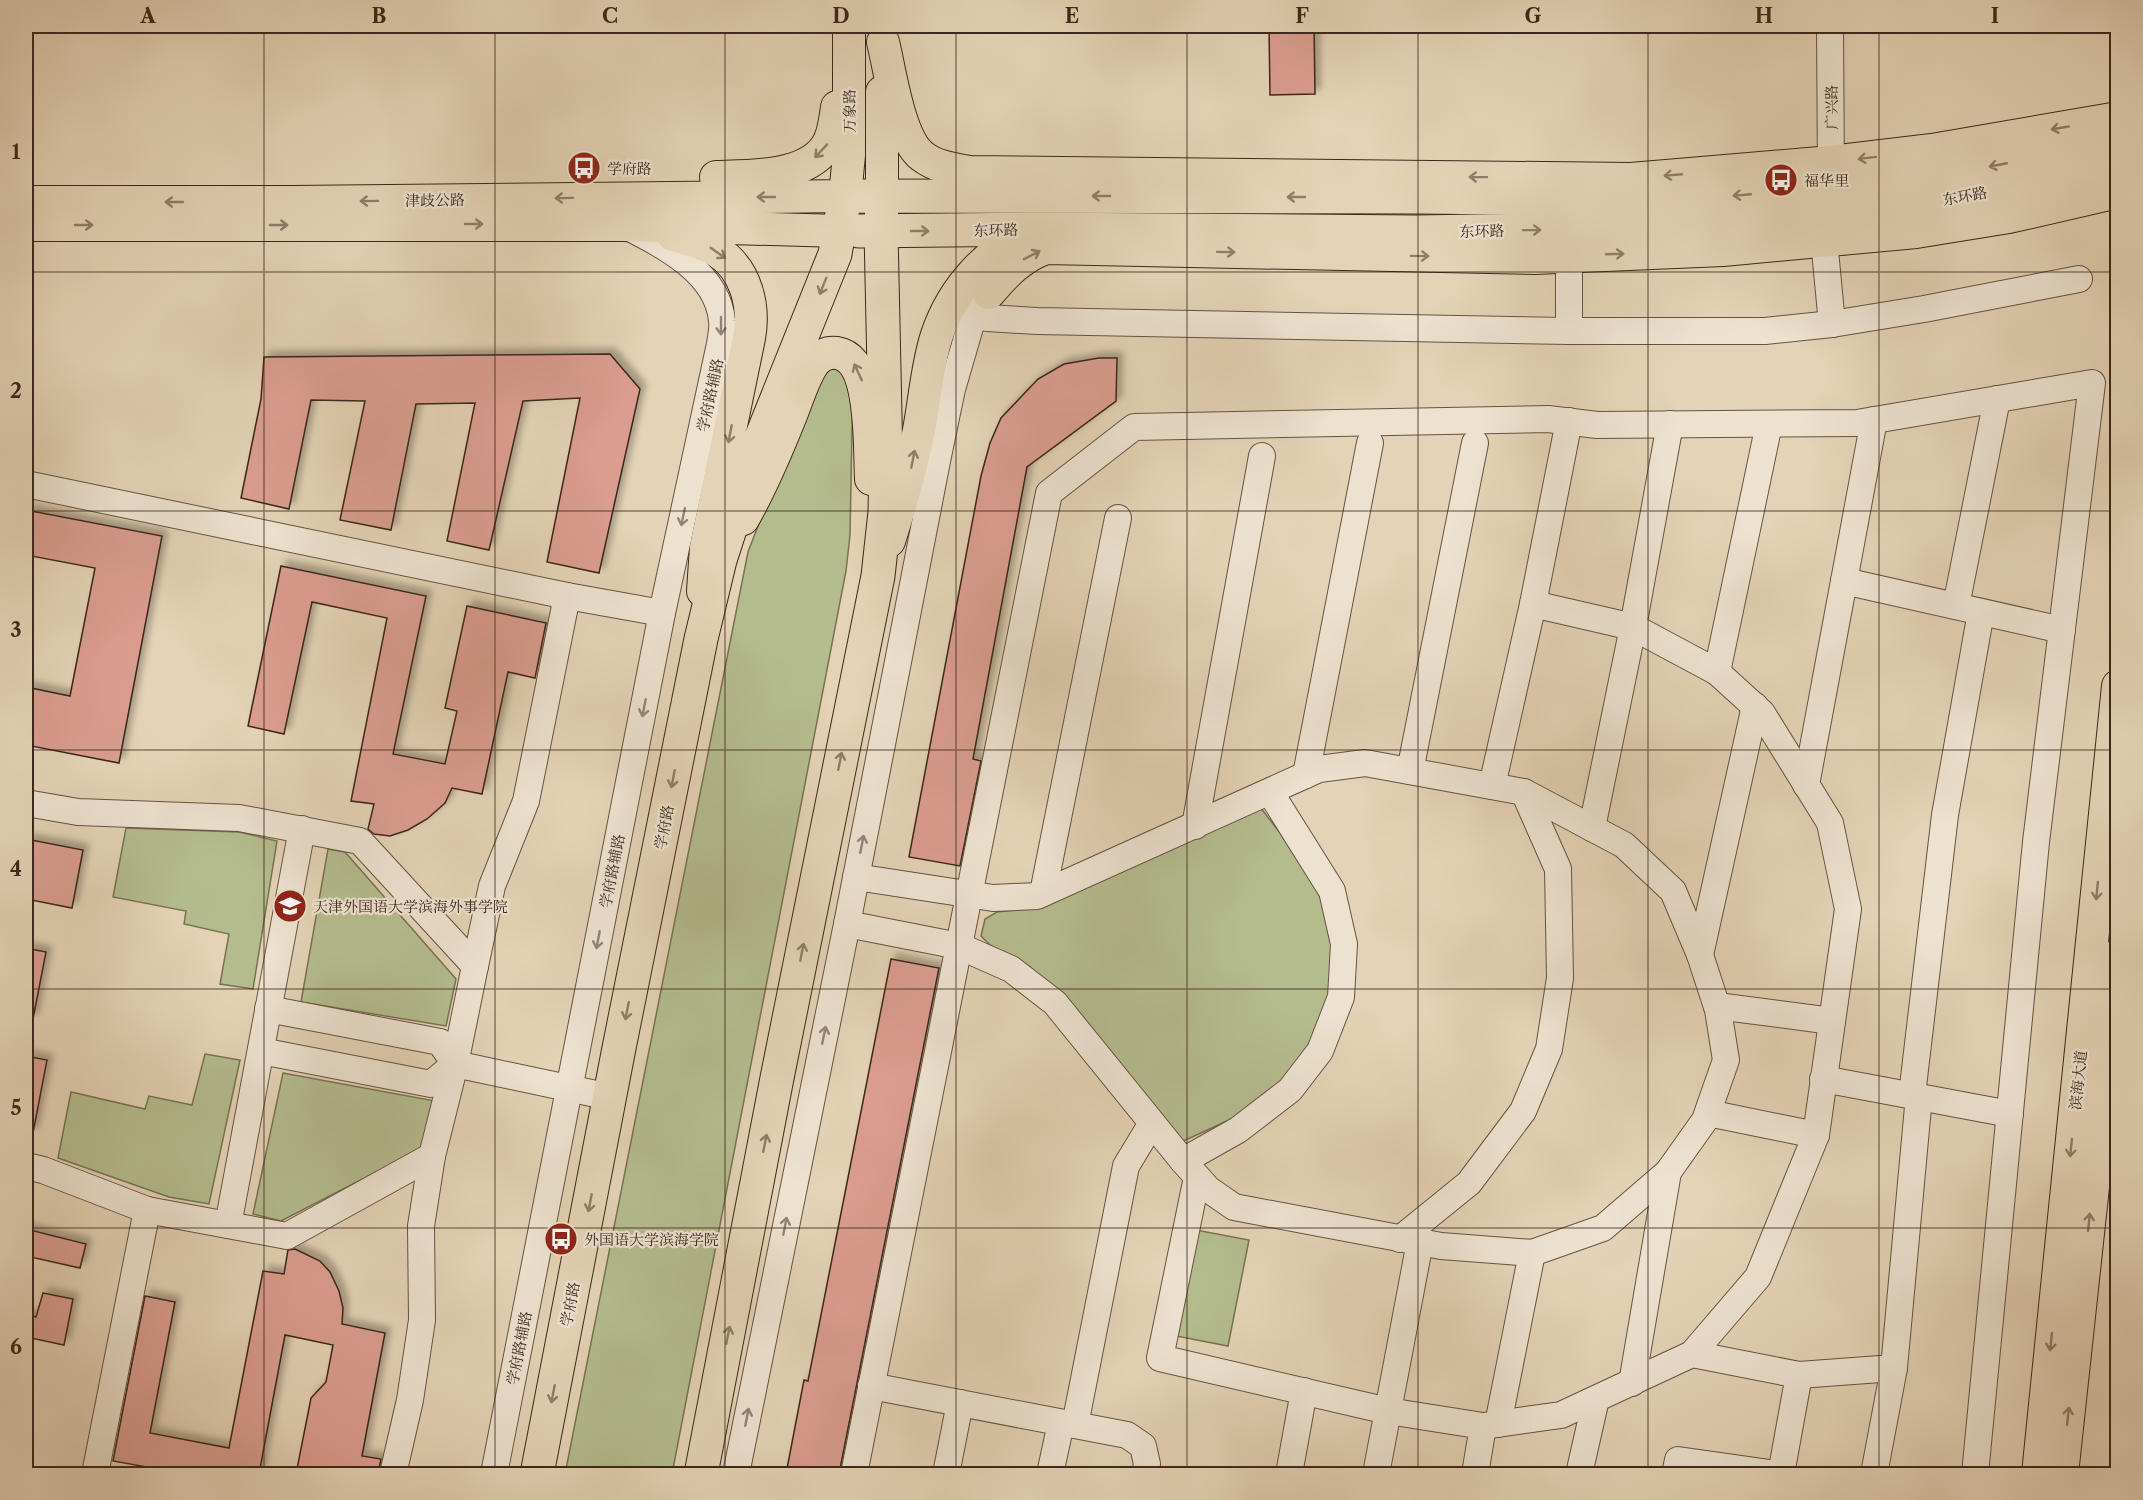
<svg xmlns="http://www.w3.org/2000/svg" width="2143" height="1500" font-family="'Libre Caslon Text','Noto Serif SC',serif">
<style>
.green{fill:#b4bc8e;stroke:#787254;stroke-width:1.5}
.building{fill:#da9d90;stroke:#3c271b;stroke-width:1.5;filter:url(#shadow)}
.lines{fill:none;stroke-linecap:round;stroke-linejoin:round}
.minor-casing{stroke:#665242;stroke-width:28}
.major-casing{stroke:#3c271b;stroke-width:34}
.highway-casing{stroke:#3c271b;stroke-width:35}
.minor{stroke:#ede2d0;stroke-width:26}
.major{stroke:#e4d3b6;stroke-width:32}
.highway{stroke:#e4d3b6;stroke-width:33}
.oneway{stroke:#907d68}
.oneway2{stroke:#948476}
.grid{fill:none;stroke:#3c271b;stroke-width:1.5;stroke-opacity:0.55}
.labels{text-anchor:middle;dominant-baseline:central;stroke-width:4.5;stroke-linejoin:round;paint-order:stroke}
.street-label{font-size:15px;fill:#3c271b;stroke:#ede2d0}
.poi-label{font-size:15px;fill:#3c271b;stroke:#ede2d0;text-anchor:start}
.neatline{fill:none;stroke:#3c271b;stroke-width:2}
.grid-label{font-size:20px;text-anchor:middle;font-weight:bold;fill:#3c271b}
</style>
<defs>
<filter id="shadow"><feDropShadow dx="5.5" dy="-5.5" stdDeviation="3" flood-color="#0004"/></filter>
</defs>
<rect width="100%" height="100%" fill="#e4d3b6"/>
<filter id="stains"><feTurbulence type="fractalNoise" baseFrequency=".00333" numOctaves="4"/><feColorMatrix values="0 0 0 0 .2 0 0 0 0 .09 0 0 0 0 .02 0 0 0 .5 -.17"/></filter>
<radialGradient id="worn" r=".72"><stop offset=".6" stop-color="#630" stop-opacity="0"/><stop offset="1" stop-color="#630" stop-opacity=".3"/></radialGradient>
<g class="green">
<path d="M834,365L853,380L850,535L846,571L672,1474H565L748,552L816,375Z"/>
<path d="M1260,807L1304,864L1329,916L1335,965L1323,1020L1291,1075L1240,1115L1179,1143L1064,1001L1029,966L990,945L981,936L985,919L997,912L1034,908Z"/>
<path d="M126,828L239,832L277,841L253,989L220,984L229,934L184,924L186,911L113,897Z"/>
<path d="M328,849L345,852L456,979L446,1026L301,1002Z"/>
<path d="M205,1054L240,1060L209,1204L169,1197L58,1158L71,1092L145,1109L149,1096L192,1105Z"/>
<path d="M283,1073L435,1101L425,1147L281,1221L253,1214Z"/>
<path d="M1196,1230L1249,1240L1228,1346L1176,1336Z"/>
</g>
<g class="building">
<path d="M1269,26H1314L1315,94L1270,95Z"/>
<path d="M610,354L640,389L599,573L547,562L580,398L523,401L489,550L447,541L475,403L416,404L391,530L340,520L365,401L311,400L289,509L241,498L261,399L264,357Z"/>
<path d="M1099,358H1117L1116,401L1027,467L973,759L981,761L960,866L909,857L981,476L990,443L1001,418L1038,379L1064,364Z"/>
<path d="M26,510L162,536L119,763L26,745V687L70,696L95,568L26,555Z"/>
<path d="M281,566L426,596L393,754L445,764L457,711L445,708L467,606L546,623L535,678L508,672L482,794L452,788L445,803L427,819L408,830L390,836L374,834L368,829L374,804L351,801L387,618L312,602L284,734L248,726Z"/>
<path d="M26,839L83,850L72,908L26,899Z"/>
<path d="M26,948L46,952L33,1019H26Z"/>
<path d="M891,959L939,968L839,1474H786L804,1380L808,1381Z"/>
<path d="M26,1056L47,1060L33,1133L26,1132Z"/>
<path d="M26,1229L86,1244L80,1268L26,1256Z"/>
<path d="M295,1249L320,1261L330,1272L339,1291L343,1308L342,1324L385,1333L362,1456L381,1459L378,1474H296L311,1398L326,1382L333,1345L285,1335L259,1474H186L113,1461L145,1296L175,1302L150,1433L229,1448L263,1271L284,1274L288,1250Z"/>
<path d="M43,1293L73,1299L64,1345L26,1337V1315L36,1317Z"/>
</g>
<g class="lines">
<defs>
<g id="minor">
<path d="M1830,26L1831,181"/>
<path d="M1826,223L1824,240L1832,324"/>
<path d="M987,318L1037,321L1569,331H1765L1832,324L1924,309L2079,279"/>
<path d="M1569,331V256"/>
<path d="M26,484L567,596L662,613"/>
<path d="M1844,581L2062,630"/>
<path d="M1956,606L1997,399"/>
<path d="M1717,672L1769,424"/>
<path d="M1410,771L1475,443"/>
<path d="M1306,775L1370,443"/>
<path d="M1806,785L1874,420"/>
<path d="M1492,786L1533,604L1569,421"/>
<path d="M26,803L78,812L239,818L360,841L475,966L455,1064L432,1156L287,1236L147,1210L43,1170L26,1166"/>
<path d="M1195,826L1262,456"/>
<path d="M1592,828L1633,627L1670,424"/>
<path d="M1043,893L1118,518"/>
<path d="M847,924L959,946L1011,969L1055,1003L1183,1161L1208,1189L1234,1207L1441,1246L1532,1253L1603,1228L1668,1172L1705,1120L1726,1060L1718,1010L1700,955L1673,891L1624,845L1524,792L1365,763L1319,769L1037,896L993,898L856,877"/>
<path d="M1700,955L1755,706"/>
<path d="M475,966L492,886L526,801L567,596"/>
<path d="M1717,1006L1832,1021"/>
<path d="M268,1009L440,1042L455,1064L610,1097"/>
<path d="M261,1051L431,1084L455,1064"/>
<path d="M1823,1079L2010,1114"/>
<path d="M1912,1095L1945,815L1981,612"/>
<path d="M1708,1113L1816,1135"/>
<path d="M1183,1161L1238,1130L1290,1090L1320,1051L1341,997L1344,944L1332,891L1270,792"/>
<path d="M1197,1177L1160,1358L1388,1411L1483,1426L1561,1415L1692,1354L1758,1277L1816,1135L1848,909L1830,823L1762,713L1717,672L1633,627L1533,604"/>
<path d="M228,1225L302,829"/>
<path d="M1400,1239L1469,1183L1523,1111L1549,1049L1560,978L1558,869L1524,792"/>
<path d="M1692,1354L1799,1375L1894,1368"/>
<path d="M1632,1383L1668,1172"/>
<path d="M871,1386L1127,1435L1143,1446L1147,1464L1145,1474"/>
<path d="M1498,1424L1532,1253"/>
<path d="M1075,1425L1126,1166L1152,1123"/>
<path d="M95,1474L147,1210"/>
<path d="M393,1474L410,1400L422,1320L421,1226L432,1156"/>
<path d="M494,1474L662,613L720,344C721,337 723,328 722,321C718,272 663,245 624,225"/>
<path d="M736,1474L847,924L938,456L952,389L973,317L989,293"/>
<path d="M854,1474L1049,493L1134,427L1548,419L1597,425L1857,423L2092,383L2036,842L1975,1474"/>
<path d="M946,1474L960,1403"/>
<path d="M1050,1474L1061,1423"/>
<path d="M1289,1474L1304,1391"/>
<path d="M1376,1474L1420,1242"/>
<path d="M1475,1474L1483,1426"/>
<path d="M1579,1474L1596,1399"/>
<path d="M1675,1474L1678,1460L1777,1474"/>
<path d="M1781,1474L1799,1375"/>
<path d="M1874,1474L1894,1368L1919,1096"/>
</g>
<g id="major">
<path d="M883,42C890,70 899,139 922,156C936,167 953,169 970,172L1631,179L1831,162L1932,150L2118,118"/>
<path d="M716,177C749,176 805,178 826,147C834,136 835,120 837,107"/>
<path d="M882,196V92"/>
<path d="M26,202H292L845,196L849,155V26"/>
<path d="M26,225H622L840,231"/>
<path d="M673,235C688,239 704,243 717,251C746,269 755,306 749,338L706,547L703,591"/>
<path d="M989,293C1005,274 1022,256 1046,248L1534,258L1723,250L1916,232L2009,217L2118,192"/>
<path d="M743,519C762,486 777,450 791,415C798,398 803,379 813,364C819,356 827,352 837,353C875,359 869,450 871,479"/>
<path d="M889,541C901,504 911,468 919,430C925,399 927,365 937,335C953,287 988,251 1033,229"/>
<path d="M2038,1474L2118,686"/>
<path d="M2062,1474L2118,955"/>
</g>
<g id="highway">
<path d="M859,231L1033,229L1417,232L1685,228L1870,213L2015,188L2118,166"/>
<path d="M537,1474L619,1048L701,639L720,560L753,458L835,254L845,196L1419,197L1684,200L1831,188L1937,175L1995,166L2118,141"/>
<path d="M701,1474L777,1078L878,576L885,512L886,462L881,231L882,196"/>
</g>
</defs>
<use href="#minor" class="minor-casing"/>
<use href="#major" class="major-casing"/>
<use href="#highway" class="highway-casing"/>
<use href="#minor" class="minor"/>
<use href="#major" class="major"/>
<use href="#highway" class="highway"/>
</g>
<defs><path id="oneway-shaft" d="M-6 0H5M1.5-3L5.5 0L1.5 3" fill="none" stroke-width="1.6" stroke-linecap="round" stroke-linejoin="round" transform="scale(1.5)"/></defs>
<g class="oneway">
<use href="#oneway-shaft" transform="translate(2060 128) rotate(170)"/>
<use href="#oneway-shaft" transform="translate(821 151) rotate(133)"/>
<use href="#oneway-shaft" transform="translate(1867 158) rotate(173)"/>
<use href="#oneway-shaft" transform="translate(1998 165) rotate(169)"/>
<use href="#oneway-shaft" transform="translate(1673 175) rotate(175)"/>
<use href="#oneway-shaft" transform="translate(1478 177) rotate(-179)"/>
<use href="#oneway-shaft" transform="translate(1742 195) rotate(175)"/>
<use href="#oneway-shaft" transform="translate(1101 196) rotate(-180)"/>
<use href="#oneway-shaft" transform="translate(766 197) rotate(180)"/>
<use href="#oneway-shaft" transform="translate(1296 197) rotate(-180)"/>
<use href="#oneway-shaft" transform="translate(564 198) rotate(179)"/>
<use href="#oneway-shaft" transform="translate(369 201) rotate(179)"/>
<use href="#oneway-shaft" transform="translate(174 202) rotate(-180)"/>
<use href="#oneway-shaft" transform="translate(474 224)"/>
<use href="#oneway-shaft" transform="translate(84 225)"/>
<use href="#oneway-shaft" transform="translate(279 225)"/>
<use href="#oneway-shaft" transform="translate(1532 230) rotate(-1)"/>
<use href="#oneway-shaft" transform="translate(920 231)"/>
<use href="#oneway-shaft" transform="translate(1226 252) rotate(1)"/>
<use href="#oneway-shaft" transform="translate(718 253) rotate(35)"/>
<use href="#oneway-shaft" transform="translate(1615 254) rotate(-2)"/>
<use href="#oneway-shaft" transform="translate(1032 255) rotate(-27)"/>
<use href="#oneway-shaft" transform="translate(1420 256) rotate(1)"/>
<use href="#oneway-shaft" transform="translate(823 286) rotate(112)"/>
<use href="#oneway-shaft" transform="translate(858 372) rotate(-115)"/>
<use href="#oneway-shaft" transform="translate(730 434) rotate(101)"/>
<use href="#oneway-shaft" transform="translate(913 459) rotate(-79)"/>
<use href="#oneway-shaft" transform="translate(840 761) rotate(-79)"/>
<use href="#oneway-shaft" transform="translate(673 779) rotate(101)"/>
<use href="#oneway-shaft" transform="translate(2097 891) rotate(96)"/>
<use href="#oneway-shaft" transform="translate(802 952) rotate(-79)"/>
<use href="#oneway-shaft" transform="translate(627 1011) rotate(101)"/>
<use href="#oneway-shaft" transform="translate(765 1143) rotate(-79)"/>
<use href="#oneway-shaft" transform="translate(2071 1148) rotate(96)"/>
<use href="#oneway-shaft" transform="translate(590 1203) rotate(101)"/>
<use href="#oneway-shaft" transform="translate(2089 1222) rotate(-84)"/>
<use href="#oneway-shaft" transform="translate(728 1335) rotate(-79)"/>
<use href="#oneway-shaft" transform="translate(2051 1342) rotate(96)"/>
<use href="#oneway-shaft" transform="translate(553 1394) rotate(101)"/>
<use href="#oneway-shaft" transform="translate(2068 1416) rotate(-84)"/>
</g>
<g class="oneway2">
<use href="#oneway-shaft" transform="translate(721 326) rotate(90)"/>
<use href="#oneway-shaft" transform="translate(683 517) rotate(102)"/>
<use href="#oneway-shaft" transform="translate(644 708) rotate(101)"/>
<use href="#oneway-shaft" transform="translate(862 844) rotate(-79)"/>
<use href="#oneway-shaft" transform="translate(598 940) rotate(101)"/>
<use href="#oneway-shaft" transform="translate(824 1035) rotate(-78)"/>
<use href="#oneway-shaft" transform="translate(785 1226) rotate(-79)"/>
<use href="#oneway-shaft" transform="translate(747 1417) rotate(-79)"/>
</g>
<path class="grid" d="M264,26V1474M495,26V1474M725,26V1474M956,26V1474M1187,26V1474M1418,26V1474M1648,26V1474M1879,26V1474M26,272H2118M26,511H2118M26,750H2118M26,989H2118M26,1228H2118"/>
<defs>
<symbol id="bus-disc" viewBox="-11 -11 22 22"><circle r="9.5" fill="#8f2418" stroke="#ede2d0"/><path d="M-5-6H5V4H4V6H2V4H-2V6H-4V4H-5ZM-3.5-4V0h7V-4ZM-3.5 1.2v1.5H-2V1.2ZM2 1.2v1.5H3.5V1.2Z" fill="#fff"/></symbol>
<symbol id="school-disc" viewBox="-11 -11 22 22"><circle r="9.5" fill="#8f2418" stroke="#ede2d0"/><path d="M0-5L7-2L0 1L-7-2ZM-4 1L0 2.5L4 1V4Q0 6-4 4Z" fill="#fff"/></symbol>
</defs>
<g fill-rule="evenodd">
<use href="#bus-disc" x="565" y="149" width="38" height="38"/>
<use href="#bus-disc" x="1762" y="161" width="38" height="38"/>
<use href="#school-disc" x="271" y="887" width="38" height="38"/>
<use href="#bus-disc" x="542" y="1220" width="38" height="38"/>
</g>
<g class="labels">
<g class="street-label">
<text transform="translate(1831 107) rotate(-90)">广兴路</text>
<text transform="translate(849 111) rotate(-90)">万象路</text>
<text transform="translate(1965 196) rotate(-10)">东环路</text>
<text transform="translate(435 200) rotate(-1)">津歧公路</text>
<text transform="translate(996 230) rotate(-1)">东环路</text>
<text transform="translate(1482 231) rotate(-1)">东环路</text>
<text transform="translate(710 395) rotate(-78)">学府路辅路</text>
<text transform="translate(664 827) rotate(-79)">学府路</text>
<text transform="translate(612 871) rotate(-79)">学府路辅路</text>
<text transform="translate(2078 1080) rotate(-84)">滨海大道</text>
<text transform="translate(570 1304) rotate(-79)">学府路</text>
<text transform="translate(519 1348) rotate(-79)">学府路辅路</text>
</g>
<g class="poi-label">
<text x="607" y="168">学府路</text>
<text x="1804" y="180">福华里</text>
<text x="313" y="906">天津外国语大学滨海外事学院</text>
<text x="584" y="1239">外国语大学滨海学院</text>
</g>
</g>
<rect width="2143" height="1500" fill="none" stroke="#e4d3b6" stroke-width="66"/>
<rect x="33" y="33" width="2077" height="1434" class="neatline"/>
<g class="grid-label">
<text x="148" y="23">A</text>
<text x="379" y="23">B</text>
<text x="610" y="23">C</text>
<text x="841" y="23">D</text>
<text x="1072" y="23">E</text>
<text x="1302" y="23">F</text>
<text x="1533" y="23">G</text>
<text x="1764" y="23">H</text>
<text x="1995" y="23">I</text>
<text x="16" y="159">1</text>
<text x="16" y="398">2</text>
<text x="16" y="637">3</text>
<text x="16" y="876">4</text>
<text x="16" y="1115">5</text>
<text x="16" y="1354">6</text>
</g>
<rect width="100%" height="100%" filter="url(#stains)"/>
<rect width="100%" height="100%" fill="url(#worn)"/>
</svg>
